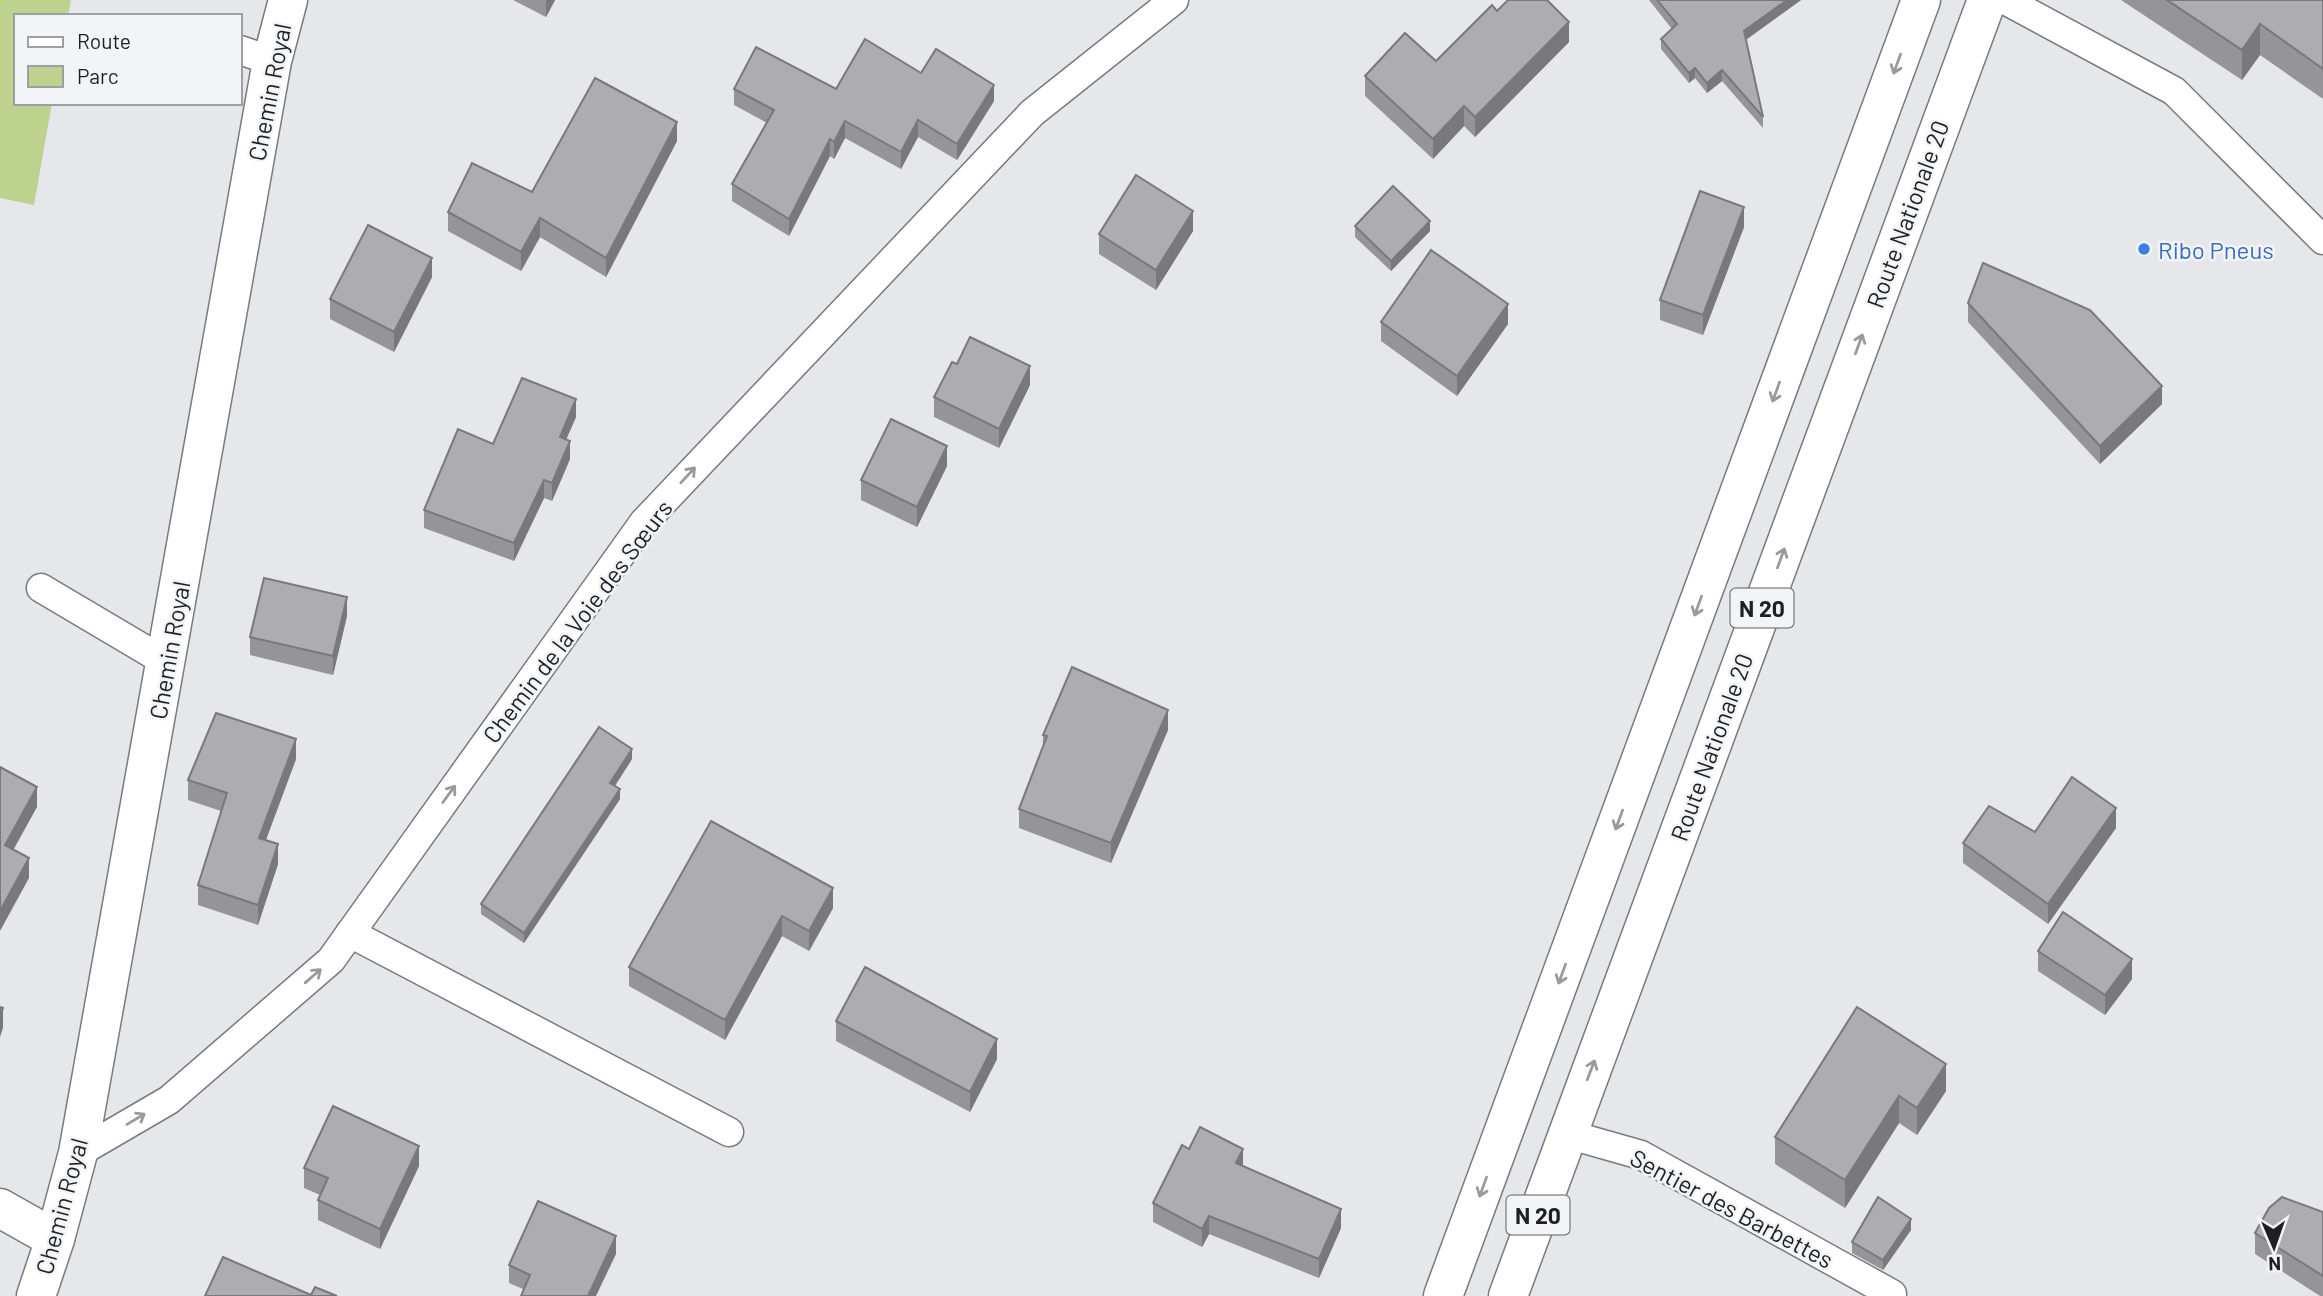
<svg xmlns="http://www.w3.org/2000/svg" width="2323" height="1296" font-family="Barlow,sans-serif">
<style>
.green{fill:#bcd28d}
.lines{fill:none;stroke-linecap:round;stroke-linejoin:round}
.lane-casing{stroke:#797a7e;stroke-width:31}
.street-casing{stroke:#797a7e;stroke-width:41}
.primary-casing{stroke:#797a7e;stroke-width:41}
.lane{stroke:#fff;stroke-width:28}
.street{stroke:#fff;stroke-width:38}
.primary{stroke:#fff;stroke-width:38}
.wall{fill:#959497}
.shaded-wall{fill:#79787b}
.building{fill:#adacb0;stroke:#79787b;stroke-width:2}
.oneway{stroke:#9a9a9b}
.shop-dot{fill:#3f7fe0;stroke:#f3f4f8;stroke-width:2.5}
.labels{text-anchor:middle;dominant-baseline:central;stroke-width:5;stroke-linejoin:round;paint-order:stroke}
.shield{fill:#f3f4f8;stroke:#5f5f61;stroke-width:2}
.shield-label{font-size:23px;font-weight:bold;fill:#1f1f20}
.street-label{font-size:24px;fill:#1f1f20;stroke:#f3f4f8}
.shop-label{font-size:24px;fill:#366cbe;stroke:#f3f4f8;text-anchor:start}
</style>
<rect width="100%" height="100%" fill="#e6e7eb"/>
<path class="green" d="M0,0H71L68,16H16V103H52L34,205L0,198Z"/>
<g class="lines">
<defs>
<g id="lane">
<path d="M2005,0L2174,91L2323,240"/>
<path d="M240,50L272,61"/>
<path d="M41,588L166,662"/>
<path d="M350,933L729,1132"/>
<path d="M1567,1134L1641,1155L1892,1294"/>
<path d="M78,1153L169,1100L331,960L644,522L1032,113L1174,0"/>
</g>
<g id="street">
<path d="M0,1208L55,1239"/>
<path d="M36,1296L55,1239L78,1153L272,61L288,0"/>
</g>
<g id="primary">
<path d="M1443,1296L1921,0"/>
<path d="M1508,1296L1987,0"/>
</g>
</defs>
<use href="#lane" class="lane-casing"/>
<use href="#street" class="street-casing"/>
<use href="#primary" class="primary-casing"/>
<use href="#lane" class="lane"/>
<use href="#street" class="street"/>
<use href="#primary" class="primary"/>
</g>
<g class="wall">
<path d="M513,0H555L546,17Z"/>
<path d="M1649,0H1801L1746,40L1763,117V128L1722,81L1707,93L1695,78L1689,83L1661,49V39L1672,29Z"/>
<path d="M2121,0H2323V99L2260,55L2242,80Z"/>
<path d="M1497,11L1569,42L1475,137L1464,126L1433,159L1365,96V76L1436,61Z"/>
<path d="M921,73L994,101L957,160L918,137L901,169L845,138L834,159L830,156L789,236L732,201V184L767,123L734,105V89H836Z"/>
<path d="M677,141L606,277L540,237L521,271L448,231V212L532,192Z"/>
<path d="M1355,226L1430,231L1391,271L1355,237Z"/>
<path d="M1744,227L1703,335L1660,320V300Z"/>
<path d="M1193,231L1156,290L1099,254V234Z"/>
<path d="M432,277L394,352L330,319V299Z"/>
<path d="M1968,303L2162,404L2100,464L1968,322Z"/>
<path d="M1381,322L1508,324L1457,396L1381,341Z"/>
<path d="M957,364L1030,385L999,448L934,417V397Z"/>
<path d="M576,417L566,439L570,459L552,501L544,498L514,561L424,528V510L493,444Z"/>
<path d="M947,466L917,527L861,500V480Z"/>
<path d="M347,616L333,675L250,655V637Z"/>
<path d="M1168,730L1111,863L1019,828V809L1043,747V735Z"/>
<path d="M296,759L266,840L278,864L258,925L198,905V885L221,811L188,800V780Z"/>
<path d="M632,759L615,786L620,799L524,943L481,914V904Z"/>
<path d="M711,821L833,908L809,951L782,936L725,1040L629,986V967Z"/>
<path d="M2116,828L2048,924L1963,863V843Z"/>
<path d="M2038,951L2132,979L2105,1015L2038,971Z"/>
<path d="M1857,1007L1946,1091L1917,1135L1899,1123L1845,1208L1775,1164V1137Z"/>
<path d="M836,1021L997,1059L970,1112L836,1041Z"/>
<path d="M1189,1149L1243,1166L1341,1228L1319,1278L1209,1234L1202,1247L1153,1222V1203Z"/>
<path d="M419,1166L380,1249L318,1220V1200L320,1195L304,1188V1168Z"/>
<path d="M2323,1212V1296H2320L2255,1254V1233Z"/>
<path d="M1911,1230L1883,1270L1852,1253V1242Z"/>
<path d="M616,1254L523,1289L509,1283V1265Z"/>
</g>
<g class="shaded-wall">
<path d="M546,0H555L546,17Z"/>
<path d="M1787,0H1801L1744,41V31Z"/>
<path d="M1569,22V42L1475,137V117Z"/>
<path d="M2260,24V55L2242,80V50Z"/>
<path d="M1695,68V78L1689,83V73Z"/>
<path d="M1722,70V81L1707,93V83Z"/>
<path d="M994,85V101L957,160V144Z"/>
<path d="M1464,106V126L1433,159V139Z"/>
<path d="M918,120V137L901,169V152Z"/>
<path d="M845,121V138L834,159V142Z"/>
<path d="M677,122V141L606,277V258Z"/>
<path d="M830,139V156L789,236V219Z"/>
<path d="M1744,207V227L1703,335V315Z"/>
<path d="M1193,211V231L1156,290V270Z"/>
<path d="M540,218V237L521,271V252Z"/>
<path d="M1430,221V231L1391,271V261Z"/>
<path d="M432,258V277L394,352V332Z"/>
<path d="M1508,304V324L1457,396V376Z"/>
<path d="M1030,366V385L999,448V429Z"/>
<path d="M2162,386V404L2100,464V446Z"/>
<path d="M576,399V417L560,454V437Z"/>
<path d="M570,441V459L552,501V483Z"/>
<path d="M947,446V466L917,527V507Z"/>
<path d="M544,480V498L514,561V543Z"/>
<path d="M347,597V616L333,675V656Z"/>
<path d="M1168,710V730L1111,863V843Z"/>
<path d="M296,739V759L259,858V838Z"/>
<path d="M632,749V759L610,793V783Z"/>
<path d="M37,787V807L5,865V845Z"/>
<path d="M620,789V799L524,943V933Z"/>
<path d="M2116,808V828L2048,924V904Z"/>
<path d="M278,844V864L258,925V905Z"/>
<path d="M29,858V878L0,931V911Z"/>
<path d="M833,888V908L809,951V931Z"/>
<path d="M782,916V936L725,1040V1020Z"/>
<path d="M2132,959V979L2105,1015V995Z"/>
<path d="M3,1008V1028L0,1037V1017Z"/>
<path d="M997,1039V1059L970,1112V1092Z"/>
<path d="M1946,1064V1091L1917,1135V1108Z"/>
<path d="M1899,1096V1123L1845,1208V1180Z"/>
<path d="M419,1146V1166L380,1249V1229Z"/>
<path d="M1243,1149V1168L1236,1163Z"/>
<path d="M1341,1209V1228L1319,1278V1259Z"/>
<path d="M1209,1216V1234L1202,1247V1229Z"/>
<path d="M1911,1219V1230L1883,1270V1260Z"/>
<path d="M616,1236V1254L596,1296H588Z"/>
</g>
<g class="building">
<path d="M1508,0H1547L1569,22L1475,117L1464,106L1433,139L1365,76L1405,33L1436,61L1492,5L1497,11Z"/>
<path d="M1657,0H1787L1744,31L1763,117L1722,70L1707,83L1695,68L1689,73L1661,39L1677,24Z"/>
<path d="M2167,0H2323V69L2260,24L2242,50Z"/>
<path d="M865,39L921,73L936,49L994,85L957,144L918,120L901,152L845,121L834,142L830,139L789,219L732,184L774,110L734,89L756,47L836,89Z"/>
<path d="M595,78L677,122L606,258L540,218L521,252L448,212L472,163L532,192Z"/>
<path d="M1136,175L1193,211L1156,270L1099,234Z"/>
<path d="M1393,186L1430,221L1391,261L1355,226Z"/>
<path d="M1700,191L1744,207L1703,315L1660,300Z"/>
<path d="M368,225L432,258L394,332L330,299Z"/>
<path d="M1431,250L1508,304L1457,376L1381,322Z"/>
<path d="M1983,263L2090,310L2162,386L2100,446L1968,303Z"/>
<path d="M970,337L1030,366L999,429L934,397L952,362L957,364Z"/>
<path d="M522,378L576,399L560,437L570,441L552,483L544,480L514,543L424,510L458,429L493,444Z"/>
<path d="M891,419L947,446L917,507L861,480Z"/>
<path d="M264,578L347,597L333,656L250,637Z"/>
<path d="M1072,667L1168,710L1111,843L1019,809L1047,736L1043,735Z"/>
<path d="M216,713L296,739L259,838L278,844L258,905L198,885L227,793L188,780Z"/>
<path d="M599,727L632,749L610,783L620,789L524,933L481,904Z"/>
<path d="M0,767L37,787L5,845L29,858L0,911Z"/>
<path d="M2072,777L2116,808L2048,904L1963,843L1989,806L2035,832Z"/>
<path d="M711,821L833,888L809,931L782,916L725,1020L629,967Z"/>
<path d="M2063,912L2132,959L2105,995L2038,951Z"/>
<path d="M865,967L997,1039L970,1092L836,1021Z"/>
<path d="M0,1007L3,1008L0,1017Z"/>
<path d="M1857,1007L1946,1064L1917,1108L1899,1096L1845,1180L1775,1137Z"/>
<path d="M333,1106L419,1146L380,1229L318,1200L328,1178L304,1168Z"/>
<path d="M1200,1127L1243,1149L1236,1163L1341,1209L1319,1259L1209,1216L1202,1229L1153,1203L1182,1145L1189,1149Z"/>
<path d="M1878,1197L1911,1219L1883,1260L1852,1242Z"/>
<path d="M2282,1197L2323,1212V1276L2255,1233L2269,1208Z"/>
<path d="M538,1201L616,1236L588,1296H521L530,1275L509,1265Z"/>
<path d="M223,1257L311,1295L315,1287L337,1296H205Z"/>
</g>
<defs><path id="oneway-shaft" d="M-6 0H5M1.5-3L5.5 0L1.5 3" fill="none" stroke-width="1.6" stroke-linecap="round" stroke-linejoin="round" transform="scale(1.75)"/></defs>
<g class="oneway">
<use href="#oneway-shaft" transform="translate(1897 64) rotate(110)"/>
<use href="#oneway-shaft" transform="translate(1859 344) rotate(-70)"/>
<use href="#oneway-shaft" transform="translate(1776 392) rotate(110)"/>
<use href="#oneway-shaft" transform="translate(688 475) rotate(-47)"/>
<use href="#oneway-shaft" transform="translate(1781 558) rotate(-70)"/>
<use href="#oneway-shaft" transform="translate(1698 606) rotate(110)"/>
<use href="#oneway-shaft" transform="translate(449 794) rotate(-54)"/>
<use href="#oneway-shaft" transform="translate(1619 820) rotate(110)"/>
<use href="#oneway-shaft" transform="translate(1562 974) rotate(110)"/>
<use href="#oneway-shaft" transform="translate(313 976) rotate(-41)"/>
<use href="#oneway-shaft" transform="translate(1591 1070) rotate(-69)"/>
<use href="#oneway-shaft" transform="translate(136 1119) rotate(-31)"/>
<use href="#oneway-shaft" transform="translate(1483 1187) rotate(110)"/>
</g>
<circle class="shop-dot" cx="2144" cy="249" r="7"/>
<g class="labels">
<g class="shield">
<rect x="1730.5" y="588.5" width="63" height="39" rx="5"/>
<rect x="1506.5" y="1195.5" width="63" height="39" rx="5"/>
</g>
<g class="shield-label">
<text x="1762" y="608">N 20</text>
<text x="1538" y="1215">N 20</text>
</g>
<g class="street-label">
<text transform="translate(269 92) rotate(-79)">Chemin Royal</text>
<text transform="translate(1907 214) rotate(-70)">Route Nationale 20</text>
<text transform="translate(577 621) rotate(-53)">Chemin de la Voie des Sœurs</text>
<text transform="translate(169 650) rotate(-80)">Chemin Royal</text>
<text transform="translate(1711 747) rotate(-70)">Route Nationale 20</text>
<text transform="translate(61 1206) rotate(-75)">Chemin Royal</text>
<text transform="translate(1732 1208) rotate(28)">Sentier des Barbettes</text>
</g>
<g class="shop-label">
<text x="2158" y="249">Ribo Pneus</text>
</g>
</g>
<rect x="14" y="14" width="228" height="91" fill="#f3f4f8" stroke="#9e9fa2" stroke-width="2"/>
<rect x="28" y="37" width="35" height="10" fill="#ffffff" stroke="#9e9fa2" stroke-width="2"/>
<text x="77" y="49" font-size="21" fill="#1f1f20">Route</text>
<rect x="28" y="66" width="35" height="21" fill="#bcd28d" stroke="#9e9fa2" stroke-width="2"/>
<text x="77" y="84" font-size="21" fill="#1f1f20">Parc</text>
<g transform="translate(2274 1247) rotate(178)" stroke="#f3f4f8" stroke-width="5" paint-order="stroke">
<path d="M0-5L12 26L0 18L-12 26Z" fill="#1f1f20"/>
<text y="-10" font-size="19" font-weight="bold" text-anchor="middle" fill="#1f1f20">N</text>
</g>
</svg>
